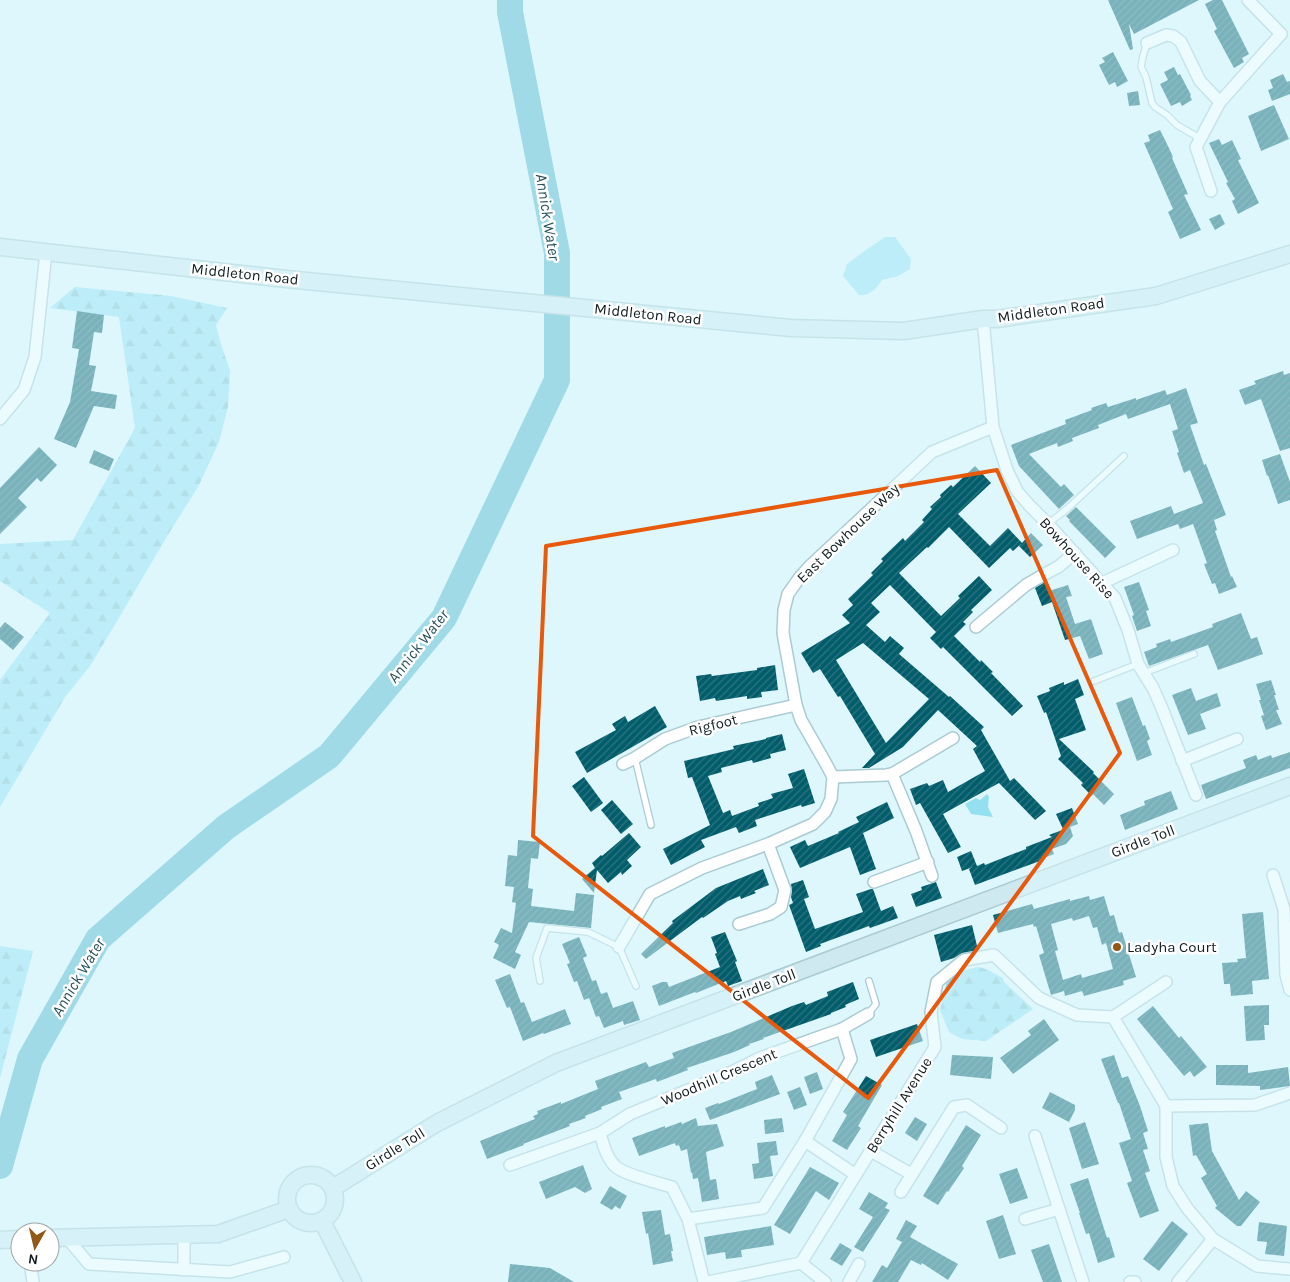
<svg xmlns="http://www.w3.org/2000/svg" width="1290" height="1282" font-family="Karla,sans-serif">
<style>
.grass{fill:#94e0f1}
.forest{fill:url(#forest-firs)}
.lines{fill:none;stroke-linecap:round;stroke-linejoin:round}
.river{stroke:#55b7cb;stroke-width:26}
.building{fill:url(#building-hatch);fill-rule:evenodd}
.lane-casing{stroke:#abcbd2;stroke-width:8}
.street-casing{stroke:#abcbd2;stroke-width:14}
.secondary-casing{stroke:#abcbd2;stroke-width:19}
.lane{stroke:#fff;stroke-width:5.5}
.street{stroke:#fff;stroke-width:11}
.secondary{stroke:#cee9ef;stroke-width:16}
.marked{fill:none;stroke:#e8590c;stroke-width:4;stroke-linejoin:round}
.poi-dot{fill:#925815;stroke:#fff;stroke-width:2}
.labels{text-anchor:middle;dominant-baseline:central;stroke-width:5;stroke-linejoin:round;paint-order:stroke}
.street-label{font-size:15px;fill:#111d20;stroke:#fff}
.poi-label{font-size:15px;fill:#111d20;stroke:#fff;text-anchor:start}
.water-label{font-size:16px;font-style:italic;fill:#27525b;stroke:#fff}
</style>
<defs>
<pattern id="forest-firs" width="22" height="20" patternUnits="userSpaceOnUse" patternTransform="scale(1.25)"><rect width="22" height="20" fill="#94e0f1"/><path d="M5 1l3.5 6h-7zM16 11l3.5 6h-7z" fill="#7fc0ce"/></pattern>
<pattern id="building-hatch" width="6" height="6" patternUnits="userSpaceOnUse" patternTransform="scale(1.25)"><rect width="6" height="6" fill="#015d6b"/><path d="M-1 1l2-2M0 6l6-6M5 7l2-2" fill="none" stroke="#2f747f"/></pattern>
</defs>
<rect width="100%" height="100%" fill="#ddf7fd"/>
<g class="grass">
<path d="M885,237H895L911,259L910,269L898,276L882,280C876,289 870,296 859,295L843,276L847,264L866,250Z"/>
<path d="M987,794L989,797L988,807L993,817L971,814L965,804L976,798L980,800Z"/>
</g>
<g class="forest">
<path d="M75,287L171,296L227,308L216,325L220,341L230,371L228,407L219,442L198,487L169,533L110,633L90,666L65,697L0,807V680L50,613L0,581V544L73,540L135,428L119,317L50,308Z"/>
<path d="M0,946L33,951L0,1078Z"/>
<path d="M978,967L986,969L1003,978L1004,982L1033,1009L986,1041L962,1039L949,1032L940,1010L947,981L961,971Z"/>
</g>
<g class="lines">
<path class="river" d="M0,1166L30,1059L98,939L226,827L329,756L444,618L557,380V253L510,12V0"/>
</g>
<g class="building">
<path d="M1108,0H1199L1134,34L1129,24L1133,49L1130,50Z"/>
<path d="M1213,0H1222L1249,54L1242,58L1244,62L1234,68L1214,31L1217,29L1205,4Z"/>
<path d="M1113,52L1128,81L1117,87L1115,82L1109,85L1099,65L1105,62L1102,58Z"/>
<path d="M1174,67L1178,75L1180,74L1191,95L1190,96L1192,100L1182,106L1180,102L1171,106L1160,84L1168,80L1164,72Z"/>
<path d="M1283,74L1287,82L1290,81V94L1272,101L1268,90L1273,88L1270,80Z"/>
<path d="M1138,91L1140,105L1129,106L1127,93Z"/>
<path d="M1274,105L1289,139L1261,151L1248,116Z"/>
<path d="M1160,130L1168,146L1173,157L1172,158L1188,194L1184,195L1201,230L1180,239L1168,212L1173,209L1144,143L1150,141L1148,135Z"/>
<path d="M1219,139L1222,145L1232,140L1241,159L1238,160L1259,203L1238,214L1232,201L1235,199L1226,183L1228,182L1209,143Z"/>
<path d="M1220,214L1225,224L1215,230L1209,219Z"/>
<path d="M77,311L104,315L102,333L94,332L89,365L96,366L91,391L117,395L115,409L94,406L76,448L54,439L70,402L79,349L72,348Z"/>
<path d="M1283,371L1284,375L1290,373V448L1280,451L1261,399L1245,405L1239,390L1256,384L1254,381Z"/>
<path d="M1186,388L1198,423L1190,425L1204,465L1206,464L1226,515L1214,520L1217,530L1215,531L1231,577L1232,576L1237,587L1219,594L1215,583L1212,584L1204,564L1207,563L1193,524L1180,529L1178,524L1137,539L1130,521L1171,506L1174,514L1203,503L1190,470L1184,473L1177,453L1179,452L1172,431L1178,429L1170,404L1128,419L1126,414L1098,425L1099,428L1072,438L1073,441L1058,447L1057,443L1029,454L1061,487L1064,484L1074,495L1059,509L1019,466L1011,445L1066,424L1065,420L1092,410L1091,408L1106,403L1108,407L1136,398V400L1165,390L1167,395Z"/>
<path d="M39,447L57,465L41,482L37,478L18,498L27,507L0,534V488Z"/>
<path d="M94,450L114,459L109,471L89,463Z"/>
<path d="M1280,454L1290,482V500L1278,504L1268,475L1267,476L1262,460Z"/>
<path d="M975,466L991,483L958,514L990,546L1008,528L1022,543L1031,533L1043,545L1030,557L1019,546L1022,543L1013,551L1010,548L989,568L949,527L928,548L927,547L899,573L941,616L960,598L958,596L979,576L992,590L971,610L973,612L963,622L966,624L954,636L980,662L981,660L993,672L991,673L1023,706L1012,716L943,647L941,649L930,638L936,632L890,585L871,603L880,612L866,625L885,642L890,636L904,648L899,654L949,697L950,696L984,727L981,730L1010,781L1014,778L1046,811L1035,820L999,783L943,814L961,847L948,853L920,803L916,805L910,789L927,783L929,786L943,780L948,792L985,771L973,749L977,746L938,710L903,747L869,768H862L875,754L840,696L838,697L820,669L813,673L801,653L850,623L842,615L853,605L848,599L873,575L871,573L883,561L881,559L903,538L905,541L924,522L922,520L932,509L930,507L941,497L940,495L951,485L953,487ZM863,643L929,699L886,743L836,660Z"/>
<path d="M1076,507L1116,547L1105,558L1069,521L1070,520L1066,516Z"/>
<path d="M1045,582L1049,591L1068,585L1072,596L1066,597L1075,624L1091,619L1103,654L1089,659L1080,636L1065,640L1052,602L1042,606L1035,588Z"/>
<path d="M1139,582L1149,610L1146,611L1151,626L1137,631L1132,616L1134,615L1124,587Z"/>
<path d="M1241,613L1251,639L1257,637L1263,654L1218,670L1208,645L1149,666L1144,652L1157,647L1156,644L1170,639L1171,642L1213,627L1212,624Z"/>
<path d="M5,622L24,637L13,650L0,639V628Z"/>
<path d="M775,665L778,690L761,692L762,697L747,699V696L716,701L715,698L700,701L696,676L711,674L712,676L757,670V668Z"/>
<path d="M1078,679L1084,695L1075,699L1086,730L1059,739L1094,772L1093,773L1114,794L1104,805L1093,794L1092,796L1081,785L1083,783L1058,759L1061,756L1046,712L1044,713L1037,696L1050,691L1049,688L1064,682V685Z"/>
<path d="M1271,680L1276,695H1274L1279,710H1276L1282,724L1266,730L1261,716L1264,715L1259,700H1261L1256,684Z"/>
<path d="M1191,688L1196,701L1217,693L1221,706L1200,714L1206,729L1188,735L1172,695Z"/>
<path d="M1132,697L1143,726L1145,725L1150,739L1147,741L1152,755L1137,761L1116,703Z"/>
<path d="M655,706L667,727L587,773L575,752L616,730L612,724L625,716L628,722Z"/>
<path d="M782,734L786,750L770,754L771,758L753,763L752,760L721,768L722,772L708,776L723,813L730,810L732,816L759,806L758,803L773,798L771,794L793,788L788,774L804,769L815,803L802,807L801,805L755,820L757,826L739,833L736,827L701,840L705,847L671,865L663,849L710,825L692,777L688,778L684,761L734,749L733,746L766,739V738Z"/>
<path d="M1290,752V768L1251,782L1206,799L1201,785L1246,768L1243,760L1256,755L1258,760L1271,755L1272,758Z"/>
<path d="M584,777L603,803L591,812L572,786Z"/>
<path d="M1171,791L1178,809L1125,830L1120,815L1145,805L1144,801Z"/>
<path d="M612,800L633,824L621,834L601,810Z"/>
<path d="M887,802L894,818L863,833L876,869L860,875L850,847L800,868L790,847L805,840L808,846L839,833L838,832L859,822L856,817Z"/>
<path d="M1072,808L1078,824L1070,827L1073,836L1066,844L1052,849L1054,854L1039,860L1040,861L975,885L969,869L973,867L962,871L957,857L971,851L977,866L984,863L985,865L1026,849V847L1052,837L1049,835L1065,829H1063L1056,814Z"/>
<path d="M629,833L641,847L627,860L632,866L622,875L621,872L608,883L597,870L594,893L582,879L595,868L592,863L601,855L602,856Z"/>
<path d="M518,840L540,842L538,859L531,858L528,888L533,889L531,906L574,911L576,893L594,895L591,928L529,922L515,952L521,955L515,969L493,958L499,945L494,942L501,928L512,933L516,903L512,902L514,887L505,886L508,855L517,856Z"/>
<path d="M763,869L769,885L754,891L756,893L741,899L740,896L728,901L703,918L702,917L646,959L641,954L673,923L672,921L716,888Z"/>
<path d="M803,880L809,897L804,899L815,929L863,912L856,894L871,889H873L881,911L893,906L898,918L870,928L869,926L820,944L821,946L806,952L789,905L793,903L791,897L792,891L791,884Z"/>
<path d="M936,882L942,898L916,907L911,894L922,890L921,887Z"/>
<path d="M1089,896L1090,900L1104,896L1110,916L1114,915L1119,933L1122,932L1136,977L1123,981L1124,985L1084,996L1082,991L1065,996L1064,991L1051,995L1039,955L1044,953L1036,926L1034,927L1033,924L998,933L993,915L1032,904L1034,909L1070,899V901ZM1089,916L1093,928L1097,927L1102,945L1106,943L1113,969L1082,978L1081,974L1063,980L1055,951L1058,950L1051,924L1072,918L1073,921Z"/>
<path d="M1263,912L1269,979L1252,981L1253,994L1231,996L1230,984H1224L1222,963L1238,962L1237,959L1246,958L1242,914Z"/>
<path d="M972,925L978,950L962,953L954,958L941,962L934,935Z"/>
<path d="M725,932L737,961L735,962L742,981L728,986L726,981L696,993L695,992L659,1006L652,986L662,982H667L669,987L720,967L715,954L717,953L711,937Z"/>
<path d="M579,937L587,956L583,958L592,981L596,980L601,994L607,992L613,1008L633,1001L640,1020L624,1025L623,1021L604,1028L599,1016L596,1017L589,998L584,1000L577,981L574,982L567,964L570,963L562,944Z"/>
<path d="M510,974L521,1003L524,1002L532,1022L565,1009L571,1024L544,1034L543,1033L523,1041L510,1007L507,1008L495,980Z"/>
<path d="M853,982L859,999L845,1005L846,1007L831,1013V1014L763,1038L764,1039L749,1044L750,1045L734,1052L687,1068L688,1070L657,1082L656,1079L619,1092L622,1099L601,1107L602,1109L585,1116L586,1118L569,1124L570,1126L523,1144L524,1145L487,1159L480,1141L535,1119L533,1116L538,1114L537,1111L561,1102V1104L598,1089L595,1081L646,1062L649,1067L674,1058L672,1053L731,1032L792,1006L804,1002L806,1005L828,996L827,992Z"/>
<path d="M1269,1005V1025H1264L1265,1040L1246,1041L1244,1006Z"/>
<path d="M1153,1006L1179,1038L1181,1036L1207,1067L1194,1077L1190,1071L1184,1076L1137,1019Z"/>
<path d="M1044,1019L1059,1040L1013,1074L1000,1058L1031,1035L1028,1031Z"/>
<path d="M917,1024L923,1041L876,1057L870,1040Z"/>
<path d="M952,1055L993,1057L991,1079L950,1075Z"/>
<path d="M1114,1055L1122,1078L1128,1076L1140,1106L1148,1131L1143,1133L1148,1149L1143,1150L1150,1171L1145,1173L1159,1211L1140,1218L1127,1183L1132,1181L1119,1143L1131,1139L1119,1103H1118L1101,1059Z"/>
<path d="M1216,1065H1248V1073L1288,1067L1290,1086L1260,1090V1086L1216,1085Z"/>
<path d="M817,1072L823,1089L810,1094L804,1077Z"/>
<path d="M772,1075L780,1094L710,1120L705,1108L718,1103L719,1104L757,1089L755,1082Z"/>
<path d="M866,1076L882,1085L858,1126L861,1128L847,1150L832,1141L847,1115L843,1112Z"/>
<path d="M800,1087L807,1105L794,1110L787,1092Z"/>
<path d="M1050,1092L1075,1105V1110L1069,1122L1042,1108Z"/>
<path d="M915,1117L927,1124L917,1141L905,1133Z"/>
<path d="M696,1118L698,1126L717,1124L724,1146L706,1152L710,1180L716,1179L719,1199L702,1202L698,1178L693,1179L692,1172L691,1173L687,1149L681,1151L679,1145L676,1146L675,1143L639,1156L632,1138L665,1126V1128L681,1122L682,1124Z"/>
<path d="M782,1118L784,1132L765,1134L764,1120Z"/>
<path d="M1085,1122L1099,1164L1082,1169L1069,1128Z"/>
<path d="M1208,1123L1212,1151L1239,1200L1246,1191L1260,1202L1241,1226H1237L1215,1208L1217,1206L1201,1178L1207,1174L1196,1155L1193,1156L1189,1125Z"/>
<path d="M966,1125L981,1135L962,1166L964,1168L948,1192L947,1191L938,1205L923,1196Z"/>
<path d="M776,1141L778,1155L770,1156L773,1176L754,1179L752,1164L759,1163L757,1143Z"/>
<path d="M583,1165L592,1189L585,1193L575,1187L546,1199L539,1182Z"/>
<path d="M810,1167L839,1183L829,1200L816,1191L790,1234L774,1225Z"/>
<path d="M1017,1168L1028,1198L1010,1204L999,1174Z"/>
<path d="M1088,1178L1107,1238L1109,1237L1115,1257L1098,1263L1089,1233L1086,1234L1079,1213H1080L1070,1184Z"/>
<path d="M610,1186L627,1196L620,1209L615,1206L612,1210L600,1203Z"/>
<path d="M869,1192L888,1203L885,1208L890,1210L863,1252L854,1247L873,1217L859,1209Z"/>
<path d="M661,1210L665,1235L670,1234L673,1251H671L673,1261L653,1265L648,1233L646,1234L642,1212Z"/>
<path d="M1003,1215L1016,1254L999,1259L986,1221Z"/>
<path d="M906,1220L917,1226L910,1237L958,1264L948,1280L922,1263L921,1265L911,1260L898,1282H872L882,1265L887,1268L902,1242L896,1239Z"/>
<path d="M1172,1221L1188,1234L1159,1271L1143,1259Z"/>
<path d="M1259,1222L1287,1226L1284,1256L1265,1254L1267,1242L1257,1241Z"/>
<path d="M771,1226L774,1245L741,1250L742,1257L726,1259L725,1252L707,1255L704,1237Z"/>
<path d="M840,1243L852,1250L842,1266L830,1259Z"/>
<path d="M1049,1244L1062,1282H1043L1031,1250Z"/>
<path d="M510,1264L550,1268L574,1282H508Z"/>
</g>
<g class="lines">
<defs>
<g id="lane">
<path d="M1147,43L1143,56L1141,67L1146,77L1152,103L1155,107L1167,115L1177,125L1201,139"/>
<path d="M1048,524L1068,508L1124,456"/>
<path d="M1144,673L1194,654"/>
<path d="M1094,681L1138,664"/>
<path d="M635,758L651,825"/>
<path d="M540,981L536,958L547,928L588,932L619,947L636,986"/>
<path d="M868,1014L876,1004L869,981"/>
</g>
<g id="street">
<path d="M1248,0L1281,34"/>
<path d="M1147,43L1166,35L1173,36L1181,42L1200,81L1220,102"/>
<path d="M1211,191L1196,147L1220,102L1281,34"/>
<path d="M983,319L993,427L1007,470L1017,491L1029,505L1048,524L1115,598L1128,630L1138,664L1153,688L1161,706L1196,795"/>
<path d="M0,419L24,390L35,357L46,252"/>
<path d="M1102,583L1173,550"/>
<path d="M976,627L1026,585L1043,575L1058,567L1075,553"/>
<path d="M1182,761L1237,739"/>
<path d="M623,764L635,758L665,739L698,727L796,705"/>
<path d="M892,774L953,738"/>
<path d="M833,777L886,775L892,774L916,831L932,876"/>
<path d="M1273,875L1284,909L1286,975L1290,990"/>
<path d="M874,882L928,862"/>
<path d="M739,924L770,914L781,907L785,890L768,844"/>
<path d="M619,947L650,894L702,868L768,844L813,824L825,812L831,799L833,777L825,762L801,720L796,705L783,633L784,610L788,594L800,577L811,565L932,452L993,427"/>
<path d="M1113,1017L1166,1106V1157L1173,1186L1187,1208L1213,1239L1257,1266L1290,1269"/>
<path d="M1166,1106L1255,1105L1290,1093"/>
<path d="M600,1133C603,1144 606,1156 614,1165C621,1174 659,1183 672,1187L688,1219L704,1282"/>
<path d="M1035,1136L1083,1282"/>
<path d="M805,1141L856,1175"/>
<path d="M871,1151L911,1174"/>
<path d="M510,1165L600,1133L630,1114L734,1071L760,1058L842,1029L868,1014"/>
<path d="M901,1192L954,1107L967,1105L1001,1128"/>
<path d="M688,1219L763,1208L805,1141L851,1059L842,1029"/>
<path d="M1025,1219L1059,1209"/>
<path d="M67,1238L89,1264L230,1272L284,1257"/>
<path d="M30,1262L33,1282"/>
<path d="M801,1263L825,1282"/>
<path d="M184,1270V1235"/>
<path d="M708,1282L801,1263L935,1047L931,1012L937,982L964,960L994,955L1039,998L1077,1015L1113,1017L1166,982"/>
<path d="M849,1282L859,1264"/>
<path d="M1130,1282H1135"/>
<path d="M1178,1282L1213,1239"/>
</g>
<g id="secondary">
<path d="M0,247L286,279L791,328L904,331L983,319H997L1156,296L1290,254"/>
<circle cx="311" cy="1199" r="24"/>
<path d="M333,1188L437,1123L556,1063L1290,786"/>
<path d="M322,1221L353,1282"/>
<path d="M50,1238L218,1234L289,1209"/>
<path d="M0,1240L20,1239"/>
</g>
</defs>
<use href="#lane" class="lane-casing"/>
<use href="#street" class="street-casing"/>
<use href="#secondary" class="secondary-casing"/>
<use href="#lane" class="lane"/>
<use href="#street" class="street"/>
<use href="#secondary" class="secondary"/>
</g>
<path d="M0 0H1290V1282H0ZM997,470L1120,753L868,1098L533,836L546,546Z" fill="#ddf7fd" fill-opacity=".55" fill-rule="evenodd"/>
<path class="marked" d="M997,470L1120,753L868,1098L533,836L546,546Z"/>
<circle class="poi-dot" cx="1117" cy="947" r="5"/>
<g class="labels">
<g class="street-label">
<text transform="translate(245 274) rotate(6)">Middleton Road</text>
<text transform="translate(1051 310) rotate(-8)">Middleton Road</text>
<text transform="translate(648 314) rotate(6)">Middleton Road</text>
<text transform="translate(848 533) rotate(-44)">East Bowhouse Way</text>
<text transform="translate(1077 558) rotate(48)">Bowhouse Rise</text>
<text transform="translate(713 725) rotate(-14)">Rigfoot</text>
<text transform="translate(1143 841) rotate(-21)">Girdle Toll</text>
<text transform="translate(764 985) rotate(-21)">Girdle Toll</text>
<text transform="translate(719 1077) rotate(-23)">Woodhill Crescent</text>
<text transform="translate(899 1105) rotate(-58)">Berryhill Avenue</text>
<text transform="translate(395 1149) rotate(-32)">Girdle Toll</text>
</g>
<g class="poi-label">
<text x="1127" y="947">Ladyha Court</text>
</g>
<g class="water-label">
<text transform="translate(548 217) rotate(81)">Annick Water</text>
<text transform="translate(418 646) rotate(-52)">Annick Water</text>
<text transform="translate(78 977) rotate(-59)">Annick Water</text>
</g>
</g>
<g transform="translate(35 1247) rotate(188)"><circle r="24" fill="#ffffff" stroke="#a0a5a6"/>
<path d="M0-4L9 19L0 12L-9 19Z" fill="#925815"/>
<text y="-8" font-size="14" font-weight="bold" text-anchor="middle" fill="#111d20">N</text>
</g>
</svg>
